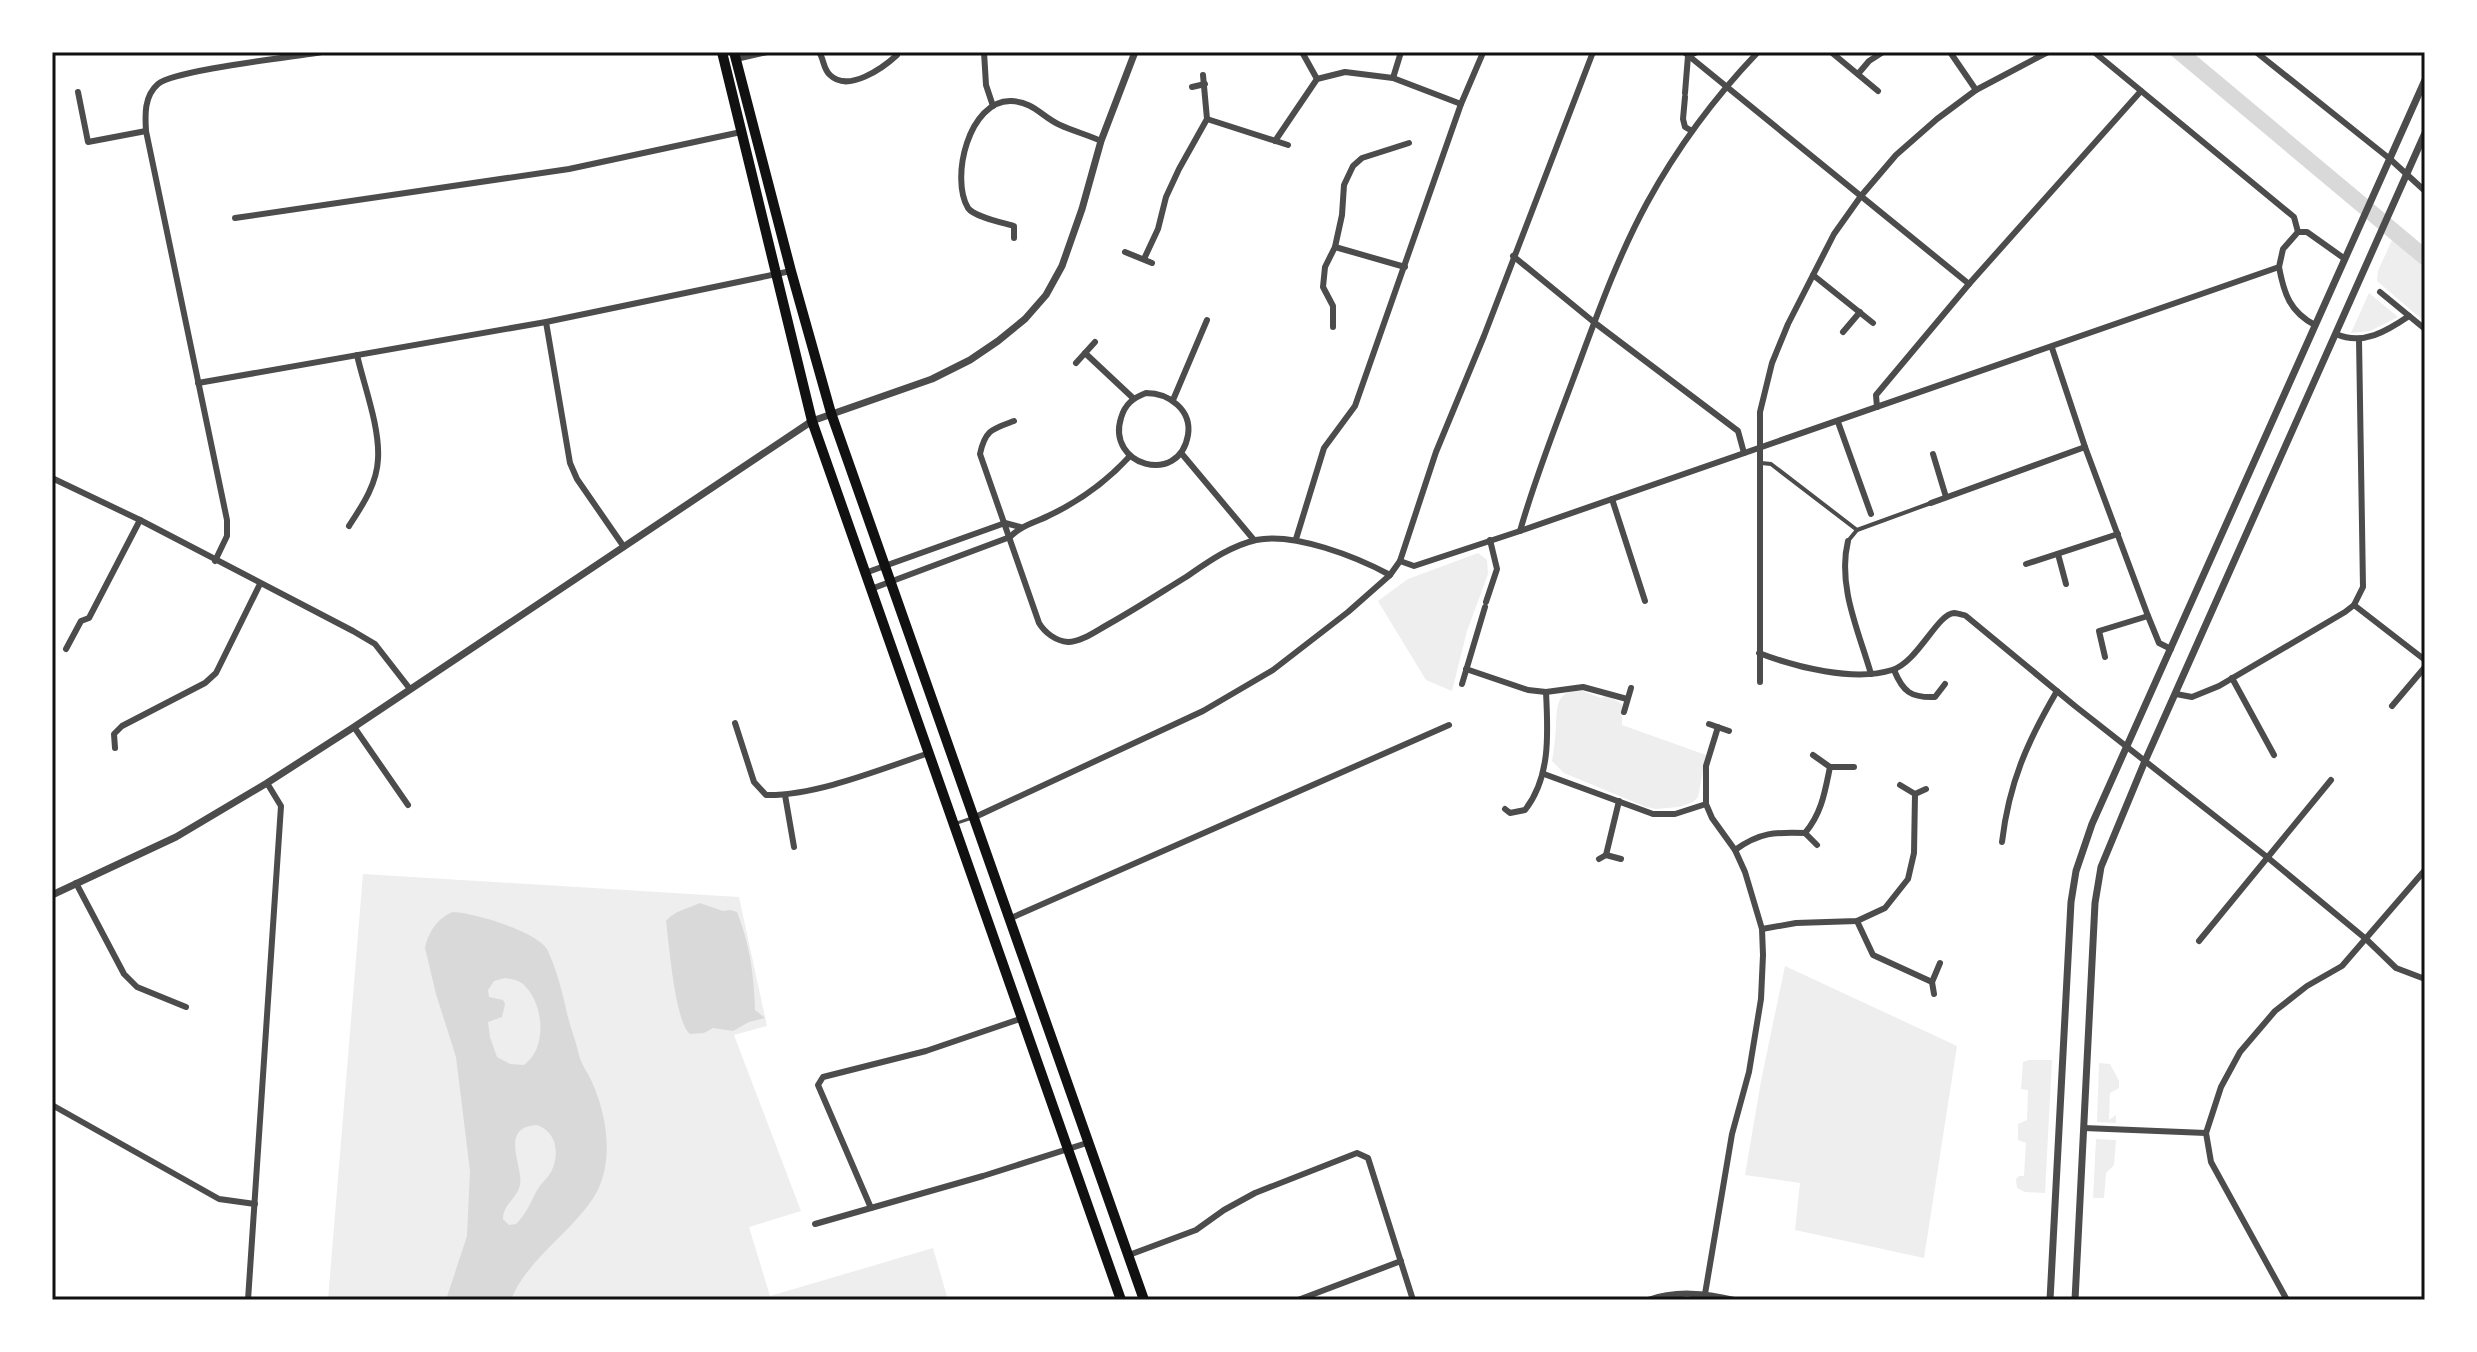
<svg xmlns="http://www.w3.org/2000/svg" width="2477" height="1352" font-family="Literata,serif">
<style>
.green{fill:#eee}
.water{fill:#d9d9d9;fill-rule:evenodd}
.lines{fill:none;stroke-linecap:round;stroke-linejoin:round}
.service{stroke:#4c4c4c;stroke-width:3}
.pedestrian{stroke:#4c4c4c;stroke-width:4}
.minor{stroke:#4c4c4c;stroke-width:6}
.tertiary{stroke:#4c4c4c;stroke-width:7}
.trunk{stroke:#111;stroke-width:10}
.neatline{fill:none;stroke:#111;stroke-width:3}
</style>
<rect width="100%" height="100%" fill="#fff"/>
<g class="green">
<path d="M2392,240L2425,268V322L2377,281L2378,271Z"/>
<path d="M2369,293L2398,317L2370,331L2351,333Z"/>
<path d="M1478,553L1487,560L1488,574L1467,631L1452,691L1426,680L1378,601L1408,579Z"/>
<path d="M1580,690L1601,698L1607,695L1622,704V725L1706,755L1698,797L1693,802L1679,807L1656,809L1646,807L1564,773L1552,761C1554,750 1555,739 1556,728C1557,708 1555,691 1580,690Z"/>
<path d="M363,874L739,897L767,1026L734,1035L801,1211L749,1227L770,1296L933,1248L948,1300H328Z"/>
<path d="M1785,966L1957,1046L1924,1258L1795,1230L1800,1183L1745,1175L1761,1081Z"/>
<path d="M2029,1060H2052L2045,1193L2025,1192L2017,1188L2016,1179L2019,1176H2024L2026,1143L2018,1140V1124L2027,1120L2028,1090L2021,1089L2023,1062Z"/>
<path d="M2099,1063L2110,1064L2119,1081V1088L2110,1093L2109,1120L2116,1115V1123L2097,1122Z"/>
<path d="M2096,1139L2116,1140L2114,1165L2106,1173L2104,1198H2093Z"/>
</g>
<g class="water">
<path d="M2167,52H2192L2425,247V268Z"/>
<path d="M700,903L723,911L730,910L737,912C750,945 754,975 755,1010L765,1018L749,1022L733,1031L713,1028L704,1033L690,1034C675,1022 669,943 666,921C675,910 688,909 700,903Z"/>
<path d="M453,912C475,913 535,931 547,949C557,970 562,991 567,1013C570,1027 576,1041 579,1055C581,1064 588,1073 592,1082C608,1118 615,1166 592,1200C569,1234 525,1262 511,1300H446L467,1236L470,1171L456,1057L436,994L425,948C428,933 438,917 453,912ZM505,978C512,979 518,980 523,984C544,1003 548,1048 524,1065L510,1064L497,1057L490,1037L488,1022L502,1017L505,1004L503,1000L489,997L488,990L494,981ZM537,1125C557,1132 560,1154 551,1172C547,1179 540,1184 536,1192C530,1204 526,1214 516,1224L509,1225L503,1219C503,1204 517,1199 520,1185C524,1167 498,1127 537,1125Z"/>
</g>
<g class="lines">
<path class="service" d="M957,823L972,818"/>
<g class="pedestrian">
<path d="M1761,463L1771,464L1857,530"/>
<path d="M1848,541L1857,530L1931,503"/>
</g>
<g class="minor">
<path d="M819,52C824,59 823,69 830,75C848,93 883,68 897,55"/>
<path d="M984,52L986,85L993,106"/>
<path d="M1302,52L1317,79"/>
<path d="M1684,52L1969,284"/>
<path d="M1831,52L1878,91"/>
<path d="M1950,52L1976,90"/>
<path d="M2094,52L2294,217L2298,232H2307L2345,259"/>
<path d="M2256,52L2390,159L2425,191"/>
<path d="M736,59L767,52"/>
<path d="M1858,74L1869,61L1883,52"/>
<path d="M1393,78L1401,52"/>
<path d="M1192,87L1205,84"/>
<path d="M78,92L88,142L146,131"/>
<path d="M1685,93L1688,56L1697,52"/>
<path d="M1685,97L1683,119L1685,127L1692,131"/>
<path d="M1207,119L1288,145"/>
<path d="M1275,141L1317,79L1345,72L1393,78L1461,104"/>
<path d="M235,218L569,169L741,132"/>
<path d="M1014,238V226C1004,223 974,217 968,208C950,178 969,100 1011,101C1034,102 1042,117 1060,125C1073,131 1088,135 1101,141"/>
<path d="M1335,247L1405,267"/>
<path d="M1125,252L1152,263"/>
<path d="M1513,256L1595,323L1738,431L1744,453"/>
<path d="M1144,259L1158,229L1166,197L1179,169L1207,119L1203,75"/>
<path d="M2279,267C2284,294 2290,312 2315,325"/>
<path d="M1813,275L1873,323"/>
<path d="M2380,292L2425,329"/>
<path d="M546,322L570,463L577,479L624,547"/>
<path d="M1333,327V306L1323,287L1325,267L1335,247L1342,215L1344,185L1353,166L1362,158L1409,143"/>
<path d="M1843,332L1860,312"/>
<path d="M2336,334C2363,346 2387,331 2409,316"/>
<path d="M2052,348L2085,447L2148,616L2159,643L2171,649"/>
<path d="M1085,353L1133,398"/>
<path d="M1076,363L1095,342"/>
<path d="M198,383L546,322L791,271"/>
<path d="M1146,393C1169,393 1192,410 1188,435C1179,487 1106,465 1121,418C1125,404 1133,398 1146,393Z"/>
<path d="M1173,400L1207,320"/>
<path d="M1877,407L1876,395L1969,284L2141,91"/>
<path d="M1014,421C992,429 985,430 980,454L1039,623C1045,633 1056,641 1068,642C1081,642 1096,631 1107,625C1134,610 1160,593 1186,577C1208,562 1230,546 1256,540C1294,532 1357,557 1390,575"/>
<path d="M1838,422L1871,514"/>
<path d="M1182,454L1254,540"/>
<path d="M1933,454L1946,497"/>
<path d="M52,478L140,520L353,631L375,644L410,689"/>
<path d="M1612,499L1645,601"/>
<path d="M1931,503L2085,447"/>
<path d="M349,526C362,506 377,484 378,459C380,427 364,386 357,355"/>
<path d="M1520,531C1535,478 1555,428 1574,377C1596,318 1617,258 1647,203C1677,148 1715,97 1758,52"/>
<path d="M1296,539L1324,448L1355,406L1461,104L1482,55"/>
<path d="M1848,541C1837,586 1859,632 1871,674"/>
<path d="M2058,554L2066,584"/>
<path d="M215,561L227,536V520L146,131C145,115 144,96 158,84C175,70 293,57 322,52"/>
<path d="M1400,561L1414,566L1520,531L2279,267L2283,249L2298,232"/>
<path d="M2026,564L2118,534"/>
<path d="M865,573L1005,523L1020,527"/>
<path d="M871,589L1010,537C1022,525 1034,523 1048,516C1078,502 1108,480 1130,456"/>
<path d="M1486,602L1497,569L1490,540"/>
<path d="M2354,605L2425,660"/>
<path d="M66,649L81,621L89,618L140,520"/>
<path d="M1759,653C1795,667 1854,682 1892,670C1918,662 1937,614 1954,613C1955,613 1965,615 1966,616L2075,706L2267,857L2366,939L2396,968L2425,979"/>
<path d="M2105,657L2099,631L2148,616"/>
<path d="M1466,669L1528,690L1546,692L1583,687L1627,699"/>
<path d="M1894,670C1903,692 1911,698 1935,697L1945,684"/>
<path d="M2232,678L2274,755"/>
<path d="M1760,682V412L1772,363L1788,324L1834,234L1861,196L1896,155L1937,119L1976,90L2048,52"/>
<path d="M1462,684L1485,607"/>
<path d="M2176,694L2192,697L2219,686L2345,612L2354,605L2363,587L2359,339"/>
<path d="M2392,706L2425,667"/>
<path d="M1624,712L1631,688"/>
<path d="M735,723L754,782L766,795C816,796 881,769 929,753"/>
<path d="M1709,724L1729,731"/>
<path d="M354,727L408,805"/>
<path d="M115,748L114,734L122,726L205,683L216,673L260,584"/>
<path d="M1813,755L1830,767H1854"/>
<path d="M1544,774L1653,814H1675L1706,804"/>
<path d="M1900,785L1915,794L1926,789"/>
<path d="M785,795L794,847"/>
<path d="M1505,809L1510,813L1525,810C1551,777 1548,732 1546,692"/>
<path d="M973,818L1203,711L1273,670L1348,612L1390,575L1400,561L1436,452L1484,336L1593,52"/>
<path d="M1805,833L1817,845"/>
<path d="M2002,842C2009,783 2027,742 2057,691"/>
<path d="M1735,850C1760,832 1775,832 1805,833C1822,813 1825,791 1830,767"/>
<path d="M1606,855L1621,859"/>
<path d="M1599,859L1606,855L1619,801"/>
<path d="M76,883L124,974L137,987L186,1007"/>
<path d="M1011,918L1449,725"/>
<path d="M1857,921L1873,955L1932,982"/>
<path d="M1762,929L1796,923L1857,921L1885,908L1908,879L1914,853L1915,794"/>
<path d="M2199,941L2331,780"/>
<path d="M1934,994L1932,982L1940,963"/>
<path d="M52,1105L219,1199L255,1204"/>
<path d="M2084,1128L2206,1133"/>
<path d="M871,1208L818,1085L823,1077L926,1051L1023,1018"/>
<path d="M815,1224L983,1176L1090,1142"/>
<path d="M1129,1255L1196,1230L1224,1210L1255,1193L1357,1153L1368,1158L1413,1300"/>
<path d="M1705,1294L1732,1134L1749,1072L1761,999L1763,955L1762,929L1745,872L1735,850L1712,818L1706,804V766L1718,727"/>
<path d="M248,1300L281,806L267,783"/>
<path d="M1298,1300L1401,1261"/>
<path d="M1648,1300C1676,1290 1705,1293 1734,1300"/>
<path d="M2287,1300L2211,1162L2206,1133L2221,1087L2240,1052L2275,1011L2307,986L2342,966L2425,870"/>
</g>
<g class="tertiary">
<path d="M52,895L176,837L267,783L354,727L812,421L932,379L970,360L998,341L1025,319L1046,295L1062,266L1082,209L1101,141L1135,52"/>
<path d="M2050,1300L2071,902L2076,871L2092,824L2425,80"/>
<path d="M2075,1300L2095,903L2101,867L2145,761L2425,133"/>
</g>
<g class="trunk">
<path d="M722,52L812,421L1121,1300"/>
<path d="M734,52L791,271L831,413L1144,1300"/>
</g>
</g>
<rect width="2477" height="1352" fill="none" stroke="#ffffff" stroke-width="108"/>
<rect x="54" y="54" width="2369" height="1244" class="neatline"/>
</svg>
